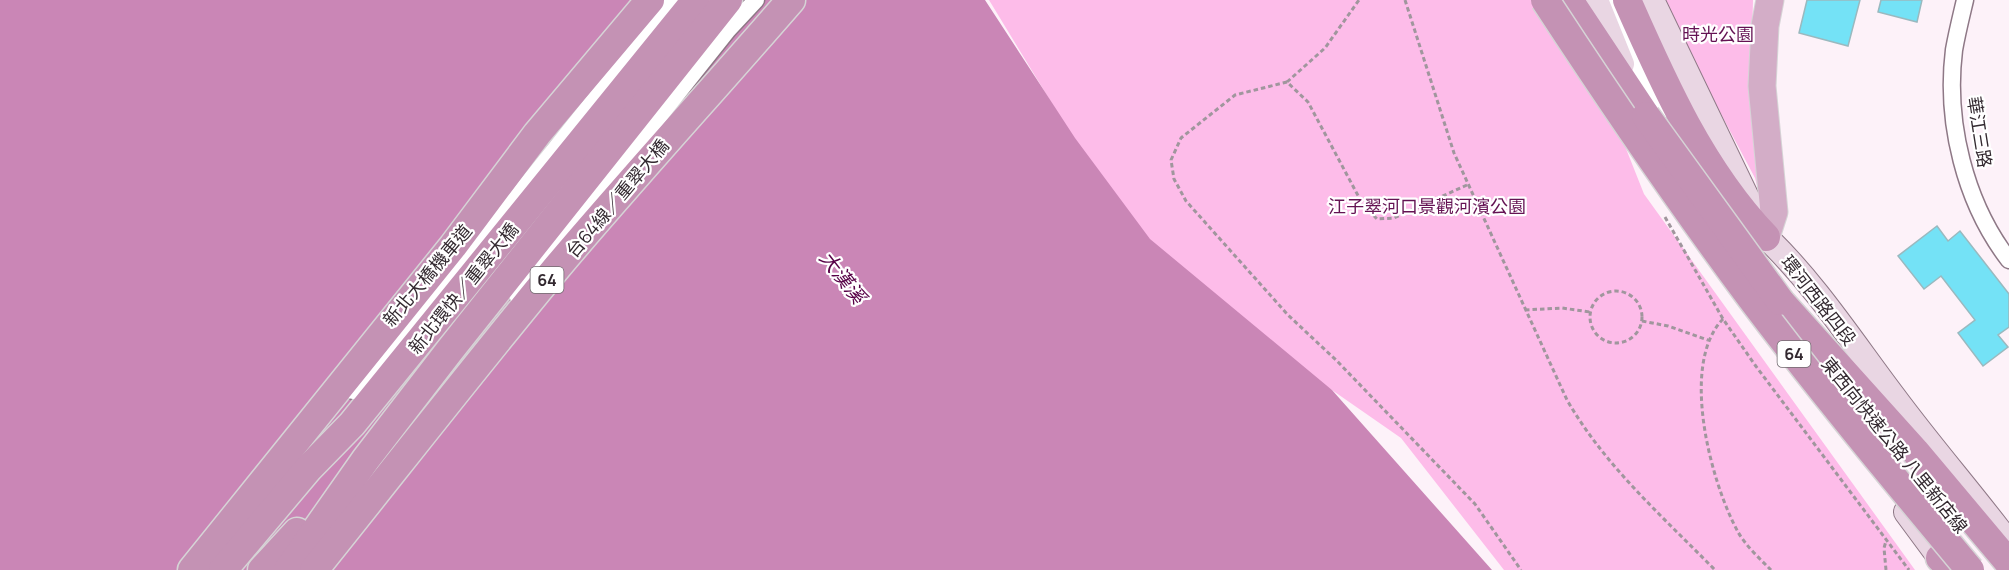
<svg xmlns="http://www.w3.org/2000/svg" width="2009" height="570" font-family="Manrope,'Noto Sans TC',sans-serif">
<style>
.green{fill:#fdbce9}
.water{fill:#ca86b6}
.building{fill:#74e2f6;stroke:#9ab9bf;stroke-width:1.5}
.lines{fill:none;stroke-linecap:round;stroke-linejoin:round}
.minor-casing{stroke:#8e7886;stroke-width:19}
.secondary-casing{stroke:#8e7886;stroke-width:26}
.primary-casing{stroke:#d6d4d6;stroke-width:29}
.trunk-casing{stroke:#d6d4d6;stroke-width:31}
.path{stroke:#a0969d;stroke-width:3;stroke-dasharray:4.5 3;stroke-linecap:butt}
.minor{stroke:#fff;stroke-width:16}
.secondary{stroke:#e9d6e3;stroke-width:24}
.primary{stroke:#d3adc7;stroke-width:27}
.trunk{stroke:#c492b4;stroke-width:28}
.trunk-bridge-casing{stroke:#d6d4d6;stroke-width:31;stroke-linecap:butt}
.trunk-bridge{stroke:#c492b4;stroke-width:28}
.labels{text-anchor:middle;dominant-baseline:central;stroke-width:4.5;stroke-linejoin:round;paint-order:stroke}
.shield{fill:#fff;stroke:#70696e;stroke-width:1.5}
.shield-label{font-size:16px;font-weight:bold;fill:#332930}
.park-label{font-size:18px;fill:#641253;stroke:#fff}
.street-label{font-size:18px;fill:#332930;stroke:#fff}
.water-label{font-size:20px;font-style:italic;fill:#570247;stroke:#fff}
</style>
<rect width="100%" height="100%" fill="#fdf2f9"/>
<g class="green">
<path d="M989,0H1567L1644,194L1915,570H1504L1401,438L1149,263Z"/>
<path d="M1665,0H1753L1751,80L1759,194L1755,178L1713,99Z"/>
</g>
<path class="water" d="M0,0H985L1075,138L1150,239L1332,390L1492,570H0Z"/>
<g class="building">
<path d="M1807,0H1860L1848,46L1799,33Z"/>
<path d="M1881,0H1922L1917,22L1878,12Z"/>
<path d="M1937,226L1948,241L1960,231L2009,294V327L1998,335L2008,347L1983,366L1958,333L1975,320L1941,276L1924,289L1898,256Z"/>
</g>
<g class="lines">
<defs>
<g id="minor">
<path d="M1610,0L1648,89L1661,111"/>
<path d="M1965,0C1961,17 1957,33 1954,50C1945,122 1965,203 2009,260"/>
<path d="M517,295L728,30L756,0"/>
<path d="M353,391L472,253L674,0"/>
</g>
<g id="secondary">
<path d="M1596,0L1622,64"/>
<path d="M1652,0L1766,237C1815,284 1853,343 1894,397C1931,447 1972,494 2009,543"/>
<path d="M1906,512L1940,558"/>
</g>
<path id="primary" d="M1766,237L1774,212L1762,86L1765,26L1770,0"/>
<g id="trunk">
<path d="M1569,0L1646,116"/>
<path d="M1627,0C1664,84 1702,170 1766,237"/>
<path d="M1780,301L1915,451L2009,563"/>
<path d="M1940,558L1953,570"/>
<path d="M192,570L453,246L537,134L650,0"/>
<path d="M223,570L308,469L352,424L696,0"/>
<path d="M262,570L297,532"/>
<path d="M288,570L366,459L450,350L728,0"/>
<path d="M314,570C395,469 475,366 558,266C634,176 714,89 791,0"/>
</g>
</defs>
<use href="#minor" class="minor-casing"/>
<use href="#secondary" class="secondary-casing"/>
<use href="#primary" class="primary-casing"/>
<use href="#trunk" class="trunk-casing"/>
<g class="path">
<path d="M1405,0L1454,153L1567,400C1605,466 1662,516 1715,570"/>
<path d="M1287,82L1325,48L1359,0"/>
<path d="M1467,185L1394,218L1377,219L1362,203L1308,102L1287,82L1235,95L1181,138L1171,160L1174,179L1186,201L1288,315L1337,361L1475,504L1521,570"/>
<path d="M1665,217L1723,319L1755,365L1909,570"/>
<circle cx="1616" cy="317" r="26"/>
<path d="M1525,310L1562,308L1590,312"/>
<path d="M1723,319C1679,364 1711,483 1738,532C1746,546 1760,559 1771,570"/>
<path d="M1642,321L1668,326L1708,340"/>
<path d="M1886,570L1884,548L1886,541"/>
</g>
<use href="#minor" class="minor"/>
<use href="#secondary" class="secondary"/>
<use href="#primary" class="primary"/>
<use href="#trunk" class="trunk"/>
<defs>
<g id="trunk-bridge">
<path d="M1545,0C1611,101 1679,201 1751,298C1821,391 1895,480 1970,570"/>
<path d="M1646,116L1780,301"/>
</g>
</defs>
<use href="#trunk-bridge" class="trunk-bridge-casing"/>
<use href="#trunk-bridge" class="trunk-bridge"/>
</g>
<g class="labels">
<g class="shield">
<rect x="530.5" y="267" width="33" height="26" rx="4.5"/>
<rect x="1777.5" y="341" width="33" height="26" rx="4.5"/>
</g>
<g class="shield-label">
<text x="547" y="280">64</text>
<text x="1794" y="354">64</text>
</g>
<g class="park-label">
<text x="1718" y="34">時光公園</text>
<text x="1427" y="206">江子翠河口景觀河濱公園</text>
</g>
<g class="street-label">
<text transform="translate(1980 132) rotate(81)">華江三路</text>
<text transform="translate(617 198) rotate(-50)">台64線／重翠大橋</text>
<text transform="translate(427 275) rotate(-50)">新北大橋機車道</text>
<text transform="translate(463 288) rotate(-51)">新北環快／重翠大橋</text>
<text transform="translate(1819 300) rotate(52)">環河西路四段</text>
<text transform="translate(1895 445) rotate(51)">東西向快速公路 八里新店線</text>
</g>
<g class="water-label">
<text transform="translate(843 277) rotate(52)">大漢溪</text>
</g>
</g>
</svg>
